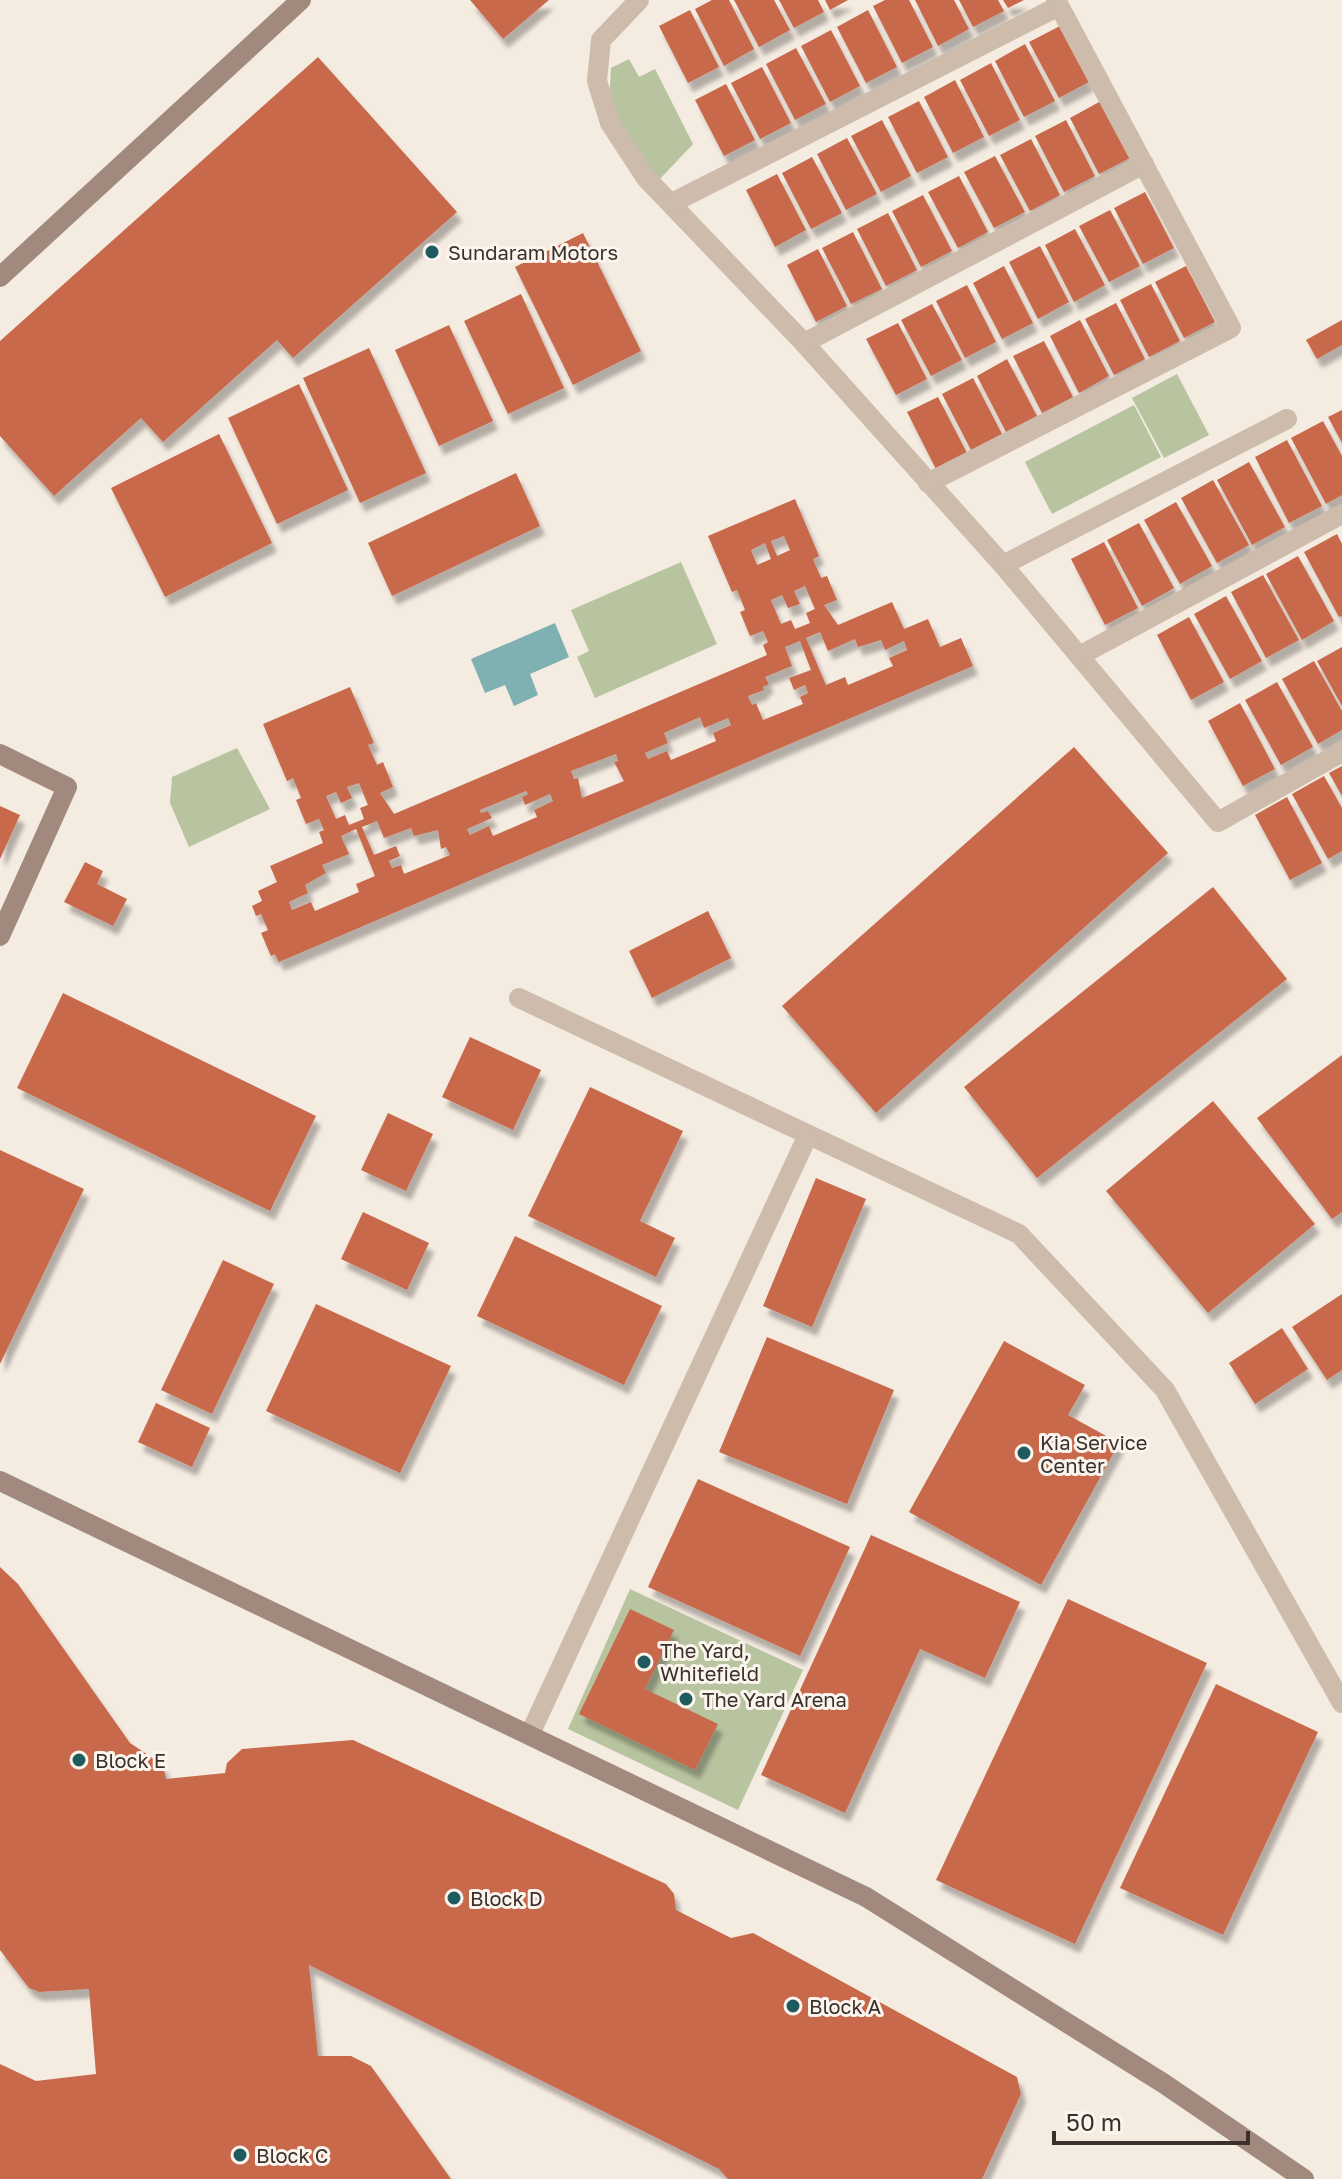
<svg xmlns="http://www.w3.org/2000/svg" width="1342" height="2179" font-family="'Golos Text',sans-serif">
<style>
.green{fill:#b8c4a0}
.water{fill:#7fb0b2}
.building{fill:#c8694b;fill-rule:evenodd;filter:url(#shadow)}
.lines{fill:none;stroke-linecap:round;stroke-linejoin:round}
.street{stroke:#cdbbac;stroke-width:20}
.secondary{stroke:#a18a7d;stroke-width:20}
.poi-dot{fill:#1f5a5e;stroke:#fbf5ee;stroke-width:3}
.labels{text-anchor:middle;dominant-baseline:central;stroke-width:6;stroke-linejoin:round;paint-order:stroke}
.poi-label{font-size:20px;fill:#3b302b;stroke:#fbf5ee;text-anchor:start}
</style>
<defs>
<filter id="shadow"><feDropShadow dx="5" dy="9" stdDeviation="2" flood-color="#0004"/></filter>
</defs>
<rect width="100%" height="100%" fill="#f4ebe1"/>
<g class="green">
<path d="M629,59L639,77L655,69L693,144L658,181L609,105L611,68Z"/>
<path d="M1177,374L1209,435L1164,458L1132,398Z"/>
<path d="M1134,405L1161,457L1052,514L1025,462Z"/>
<path d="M681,562L717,644L595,698L577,657L589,651L571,610Z"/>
<path d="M237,748L270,809L189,847L170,803L172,777Z"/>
<path d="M630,1589L803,1670L738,1810L568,1729Z"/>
</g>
<path class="water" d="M555,623L569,657L530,674L538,695L514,706L505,685L485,693L471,659Z"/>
<g class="building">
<path d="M470,0H549L503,39Z"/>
<path d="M712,0H729L754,49L724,66L695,9Z"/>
<path d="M734,0H774L790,30L759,47Z"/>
<path d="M779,0H818L824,12L794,28Z"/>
<path d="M825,0H848L830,10Z"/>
<path d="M885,0H909L933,47L902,63L873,6Z"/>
<path d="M915,0H954L969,29L938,46Z"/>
<path d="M959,0H998L1004,11L973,27Z"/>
<path d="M1003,0H1024L1008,8Z"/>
<path d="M690,10L719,67L688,83L659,26Z"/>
<path d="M868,10L897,67L866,83L837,27Z"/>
<path d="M1060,26L1089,82L1059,98L1029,42Z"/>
<path d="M831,30L860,86L830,102L801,46Z"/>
<path d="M1025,44L1055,101L1024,117L995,61Z"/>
<path d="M796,48L826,104L795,120L766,64Z"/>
<path d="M318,57L457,212L293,358L277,340L163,442L141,418L54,496L0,436V341Z"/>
<path d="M991,63L1020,120L989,136L960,80Z"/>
<path d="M762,67L791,123L760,139L731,83Z"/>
<path d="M955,80L984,137L953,153L924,97Z"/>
<path d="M726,84L755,140L724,156L695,100Z"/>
<path d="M919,101L948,157L917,173L888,117Z"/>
<path d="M1101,101L1130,158L1099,174L1070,118Z"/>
<path d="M882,120L911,176L881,192L851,136Z"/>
<path d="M1066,120L1095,176L1064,192L1035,136Z"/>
<path d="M847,138L877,194L846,210L817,154Z"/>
<path d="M1031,139L1060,195L1030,211L1000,155Z"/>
<path d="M995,156L1025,212L994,228L964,172Z"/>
<path d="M812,157L842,213L811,229L782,173Z"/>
<path d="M777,174L806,230L775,247L746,190Z"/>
<path d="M959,176L988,232L958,248L928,192Z"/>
<path d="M1145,192L1174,248L1143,264L1114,208Z"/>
<path d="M923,195L952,251L921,267L892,211Z"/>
<path d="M1110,210L1140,266L1109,282L1079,226Z"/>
<path d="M888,213L917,270L886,286L857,229Z"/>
<path d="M1075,229L1105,285L1074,302L1045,245Z"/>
<path d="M853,232L882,289L851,304L822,248Z"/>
<path d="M583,233L641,351L573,385L515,267Z"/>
<path d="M1040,246L1069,302L1038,319L1009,262Z"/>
<path d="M818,249L847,306L816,322L787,265Z"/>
<path d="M1004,266L1033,323L1002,339L973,283Z"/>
<path d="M1186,266L1215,322L1184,338L1155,282Z"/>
<path d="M1151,284L1180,341L1149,357L1120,300Z"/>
<path d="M967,285L996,342L965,358L936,301Z"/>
<path d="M521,294L564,388L508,414L464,321Z"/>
<path d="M1116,303L1145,359L1114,375L1085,319Z"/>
<path d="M932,304L962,360L931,376L901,320Z"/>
<path d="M1080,320L1109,376L1079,393L1050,336Z"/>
<path d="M1342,320V345L1317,359L1306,340Z"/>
<path d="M898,323L927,379L896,395L866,339Z"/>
<path d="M449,325L493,421L439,446L395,350Z"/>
<path d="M1044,341L1073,397L1042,413L1013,356Z"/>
<path d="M369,348L426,473L360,503L303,378Z"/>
<path d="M1007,359L1037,416L1006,432L977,376Z"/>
<path d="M973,378L1002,434L971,450L942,394Z"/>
<path d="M299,384L348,490L277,524L228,418Z"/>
<path d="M938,397L967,453L936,469L907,412Z"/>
<path d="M1342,410V443L1328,417Z"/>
<path d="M1323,421L1342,456V495L1326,504L1291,438Z"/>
<path d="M219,434L272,543L165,597L111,488Z"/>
<path d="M1287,440L1322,506L1289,523L1255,457Z"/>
<path d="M1249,462L1285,527L1252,545L1217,480Z"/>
<path d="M516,473L540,526L392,596L368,543Z"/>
<path d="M1213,480L1249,545L1217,563L1181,498Z"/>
<path d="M795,499L819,556L813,559L821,578L827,576L837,600L824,605L838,625L892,602L904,629L928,619L940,647L961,638L973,666L279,962L275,954L271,956L261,933L268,930L261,914L256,916L252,906L262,901L258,891L277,882L270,866L323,843L319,832L324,830L319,819L306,824L296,800L301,798L293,778L287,781L263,724L350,687L374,743L368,745L377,765L383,762L393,787L380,793L394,814L767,655L763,645L768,642L763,631L750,636L740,612L745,610L737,590L732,592L708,536ZM784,536L790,550L777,556L771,541ZM765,543L771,559L757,565L751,550ZM805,586L815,609L806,613L810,623L795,629L791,620L781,624L771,600L782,595L788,608L800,604L794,591ZM820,632L828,651L855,639L858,647L881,640L885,650L904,641L907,650L889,658L893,666L848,685L845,677L826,685L806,638ZM800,641L811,670L789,678L794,690L805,685L808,693L800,697L803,704L763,720L756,703L752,705L748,696L764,690L763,687L769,684L765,677L792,666L785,647ZM700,717L704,728L728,718L731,725L713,733L716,741L671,760L667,751L648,759L645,753L668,743L664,733ZM616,754L618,761L614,762L624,781L582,798L578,778L574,779L571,771ZM359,783L368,805L360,808L364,819L349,825L345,815L336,819L326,796L336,792L341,803L352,798L347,787ZM526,791L528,794L522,797L525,805L550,794L553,801L534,810L537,817L493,836L489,826L470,835L467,829L492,818L488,811L481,813L480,810ZM377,821L384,838L411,828L414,836L438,830L441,849L446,847L450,855L404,874L401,865L392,868L389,861L400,856L396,846L374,855L362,827ZM356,829L375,876L356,884L359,892L315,911L311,902L292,910L289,902L308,893L305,885L326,873L322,865L349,854L341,836Z"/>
<path d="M1176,502L1212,566L1180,584L1144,520Z"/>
<path d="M1139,523L1174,588L1142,606L1107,540Z"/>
<path d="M1337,534L1342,544V616L1339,617L1304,552Z"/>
<path d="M1104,542L1138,608L1105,625L1071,559Z"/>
<path d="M1298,556L1334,621L1302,640L1266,574Z"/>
<path d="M1263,575L1299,640L1266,658L1231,592Z"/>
<path d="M1226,596L1262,661L1230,679L1194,614Z"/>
<path d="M1189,617L1224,682L1191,700L1157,635Z"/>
<path d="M1342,647V706L1317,661Z"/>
<path d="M1314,661L1342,711V730L1318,744L1282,679Z"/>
<path d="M1277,682L1313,747L1281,765L1245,700Z"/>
<path d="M1240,703L1275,769L1243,786L1208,721Z"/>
<path d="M1074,747L1168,853L876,1113L782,1006Z"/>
<path d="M1342,766V796L1329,773Z"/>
<path d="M1324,776L1342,808V851L1328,859L1292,794Z"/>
<path d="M1287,797L1322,863L1290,880L1255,815Z"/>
<path d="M0,806L20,815L0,859Z"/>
<path d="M85,862L103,871L97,884L127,899L113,926L64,902Z"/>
<path d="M1213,887L1287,979L1037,1178L964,1087Z"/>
<path d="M708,911L731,958L652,998L629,951Z"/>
<path d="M63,993L316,1116L270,1211L17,1088Z"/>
<path d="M470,1037L541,1070L513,1130L442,1097Z"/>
<path d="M1342,1055V1212L1332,1219L1257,1118Z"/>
<path d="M590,1087L683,1131L640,1221L675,1238L656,1277L528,1216Z"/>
<path d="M1213,1101L1315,1224L1208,1313L1106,1191Z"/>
<path d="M388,1113L433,1134L406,1191L361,1170Z"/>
<path d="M0,1150L84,1189L0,1364Z"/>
<path d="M816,1178L866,1199L812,1327L763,1306Z"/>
<path d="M363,1212L429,1243L407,1290L341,1259Z"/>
<path d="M515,1236L662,1306L624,1385L477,1316Z"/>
<path d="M223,1260L274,1284L212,1414L161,1390Z"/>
<path d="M1342,1294V1370L1327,1380L1292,1327Z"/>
<path d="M316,1304L451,1366L400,1473L266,1411Z"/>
<path d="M1282,1328L1308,1369L1255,1404L1229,1363Z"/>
<path d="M767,1337L894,1390L847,1504L719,1452Z"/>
<path d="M1004,1341L1085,1385L1068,1415L1119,1443L1041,1585L909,1512Z"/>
<path d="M156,1403L210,1428L192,1467L138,1442Z"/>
<path d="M698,1479L850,1547L800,1656L648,1587Z"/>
<path d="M871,1535L1020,1602L985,1678L920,1649L845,1813L761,1775Z"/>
<path d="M0,1567L18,1584L130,1743L163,1765L166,1779L225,1773L227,1763L242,1749L353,1740L666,1884L674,1894L676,1910L731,1938L753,1933L1017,2077L1021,2094L982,2179H728L719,2169L309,1965L318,2056H351L371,2066L451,2179H0V2064L36,2081L96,2074L89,1989L39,1992L29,1988L0,1950Z"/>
<path d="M1068,1599L1207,1663L1075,1944L936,1880Z"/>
<path d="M630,1609L674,1630L645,1689L718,1724L695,1770L579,1714Z"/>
<path d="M1216,1684L1318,1732L1223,1935L1120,1888Z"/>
</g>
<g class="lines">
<g class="street">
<path d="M639,0L601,40L597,81L610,123L646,178L804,343L1003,565L1218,822L1342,752"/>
<path d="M672,203L1059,6"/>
<path d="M804,343L1144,164"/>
<path d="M928,483L1231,328L1056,0"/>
<path d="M1003,565L1287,419"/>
<path d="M1081,655L1342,514"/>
<path d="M519,998L1019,1234L1165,1390L1342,1703"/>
<path d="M530,1734L808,1135"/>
</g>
<g class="secondary">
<path d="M0,277L301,0"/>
<path d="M0,754L67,787L0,936"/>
<path d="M0,1481L866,1897L1163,2083L1304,2179"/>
</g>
</g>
<g class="poi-dot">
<circle cx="432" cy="252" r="8"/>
<circle cx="1024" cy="1453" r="8"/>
<circle cx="644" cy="1662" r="8"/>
<circle cx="686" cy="1699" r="8"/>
<circle cx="79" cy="1760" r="8"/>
<circle cx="454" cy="1898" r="8"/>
<circle cx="793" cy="2006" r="8"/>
<circle cx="240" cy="2155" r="8"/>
</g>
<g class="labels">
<g class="poi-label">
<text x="448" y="252">Sundaram Motors</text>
<text x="1040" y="1442">Kia Service<tspan x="1040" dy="23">Center</tspan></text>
<text x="660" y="1650">The Yard,<tspan x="660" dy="23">Whitefield</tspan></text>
<text x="702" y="1699">The Yard Arena</text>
<text x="95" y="1760">Block E</text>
<text x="470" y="1898">Block D</text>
<text x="809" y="2006">Block A</text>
<text x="256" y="2155">Block C</text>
</g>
</g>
<path d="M1054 2131v12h194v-12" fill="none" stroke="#3b302b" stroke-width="4"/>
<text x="1066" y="2131" font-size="24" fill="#3b302b" stroke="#fbf5ee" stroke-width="6" paint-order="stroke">50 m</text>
</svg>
